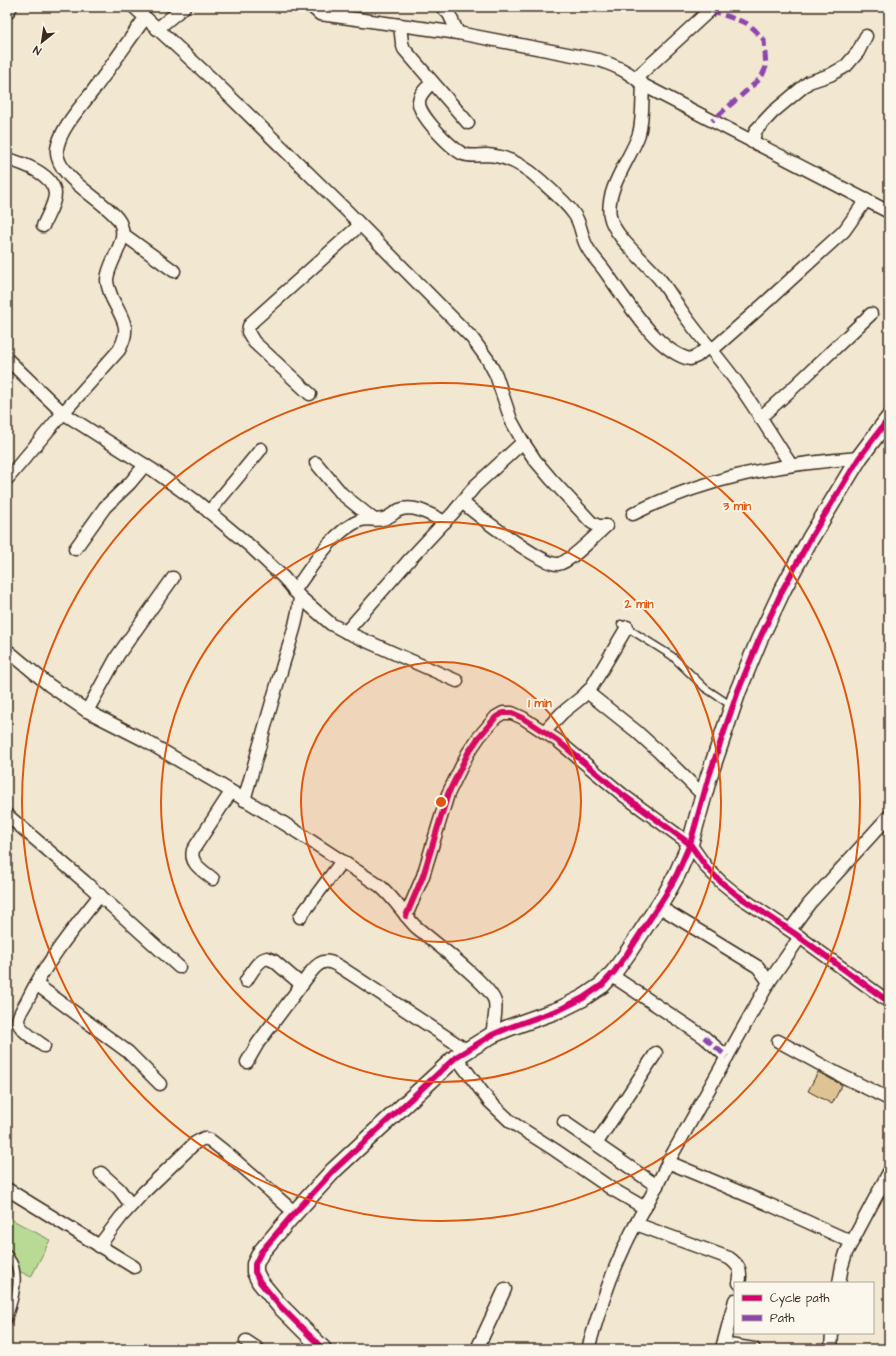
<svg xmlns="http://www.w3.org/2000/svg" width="896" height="1356" font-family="'Architects Daughter',sans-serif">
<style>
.green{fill:#b9da94;stroke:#7a8259}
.building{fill:#dec494;stroke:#3b2a1e}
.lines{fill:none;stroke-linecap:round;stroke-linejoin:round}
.service-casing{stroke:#3b2a1e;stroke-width:9}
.minor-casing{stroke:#3b2a1e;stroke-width:15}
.tertiary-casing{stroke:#3b2a1e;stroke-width:19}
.service{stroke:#fbf7ec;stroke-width:6}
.minor{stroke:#fbf7ec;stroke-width:12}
.tertiary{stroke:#fbf7ec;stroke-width:16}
.quiet{stroke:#8e44ad;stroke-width:5;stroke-dasharray:10 5;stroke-linecap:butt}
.cycleway-casing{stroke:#fbf7ec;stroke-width:8}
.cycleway{stroke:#d6006c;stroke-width:6}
.ring{fill:none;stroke:#df570d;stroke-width:2}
.centre{fill:#df570d;stroke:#fbf7ec;stroke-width:2}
.ring-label{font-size:12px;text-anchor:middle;font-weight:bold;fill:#df570d;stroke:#fbf7ec;stroke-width:3.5;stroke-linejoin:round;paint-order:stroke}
</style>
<rect width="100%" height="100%" fill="#f2e8d2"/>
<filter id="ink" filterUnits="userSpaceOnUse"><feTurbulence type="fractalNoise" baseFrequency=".025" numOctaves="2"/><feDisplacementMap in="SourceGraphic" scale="8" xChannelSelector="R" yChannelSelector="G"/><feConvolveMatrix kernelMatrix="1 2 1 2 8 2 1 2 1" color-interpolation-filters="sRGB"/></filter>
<g filter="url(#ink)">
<path class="green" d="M7,1217L50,1240L31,1277L7,1265Z"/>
<path class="building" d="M818,1072L842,1085L832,1104L808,1091Z"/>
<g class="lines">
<defs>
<g id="service">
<path d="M621,624L672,656L705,688L732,706"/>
<path d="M7,1253C10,1257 14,1262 15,1266C20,1284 13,1305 7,1322"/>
</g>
<g id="minor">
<path d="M134,7L213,80L347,211L472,338L488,360L496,375L511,420L523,442L535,460L551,479L591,522L598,526H606"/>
<path d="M312,7L320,14L458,33L599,60C616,66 630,72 643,85L889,212"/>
<path d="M442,7L449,14L458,33"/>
<path d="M7,13L11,7"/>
<path d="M400,25L402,43L404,49L468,123"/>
<path d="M157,29L184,7"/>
<path d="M636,78L710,10L714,7"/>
<path d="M432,82C427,88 419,94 419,102C418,115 451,148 463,154C471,157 479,155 487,155C508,156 525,166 540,180C552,191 565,201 574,214C581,223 581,235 586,245C591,256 601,264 607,274C626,300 657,352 690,359L697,356L709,346"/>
<path d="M643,85C642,101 643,119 639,134C631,158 605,189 610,216C614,238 648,263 662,282C672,296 681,311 691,324C706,344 723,363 738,384C757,410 773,438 791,465"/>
<path d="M752,142L756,130L773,112L809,82L830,75L846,66L858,52L866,36"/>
<path d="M7,159C22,163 54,174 55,194C55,204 47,216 43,226"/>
<path d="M123,234L174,271"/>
<path d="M712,350L754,313L844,231L866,200"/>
<path d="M7,359L63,413L153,470L196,501L250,546L284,578L300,597C298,622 289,644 282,668C269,711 257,756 244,800"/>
<path d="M310,394L254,342L248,332L249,326L253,321L360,225"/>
<path d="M760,418L793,388L871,314"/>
<path d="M316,463L342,494L373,519"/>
<path d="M7,479L63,413L119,350C132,327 122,319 112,298C110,292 107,286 107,280C108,259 133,238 117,218C102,199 54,176 57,149C60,129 80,108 92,92C110,68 127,43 145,18"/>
<path d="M462,502C476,514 543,566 558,564C569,563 596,535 606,526"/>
<path d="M209,512L261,449"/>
<path d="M633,514C706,477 779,464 859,458"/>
<path d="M75,549L105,507L130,483L145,465"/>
<path d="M294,591C312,567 332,531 361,520C369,518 376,521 383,519C389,518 393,513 399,510C415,504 431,515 445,522"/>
<path d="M300,597L331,624L346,632L457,681"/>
<path d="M346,632L410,559L453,513L475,486L523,442"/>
<path d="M7,650L49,685L87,711L144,740L214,781L285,824L380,886C395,899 402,912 415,926C430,939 492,986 495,1002C497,1013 493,1025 492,1035"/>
<path d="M587,692L636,731L658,751L704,796"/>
<path d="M87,711L118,655L173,578"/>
<path d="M544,732L562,713L582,697L591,688L627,627"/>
<path d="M7,815L85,882L179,967"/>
<path d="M213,879C204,871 189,864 193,850L231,792"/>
<path d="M406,916L423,876L448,794L468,753L479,737L496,717L503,713H512L523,718L558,741L623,795L690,844L707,868L721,882L737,895L794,933L889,1002"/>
<path d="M300,917L342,861"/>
<path d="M790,930L809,904L889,816"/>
<path d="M611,975L704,1037L727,1057"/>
<path d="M246,981C251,974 257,960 267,958L274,961L302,985"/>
<path d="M769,982L800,937"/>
<path d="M36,984L128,1052L160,1084"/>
<path d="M778,1041L838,1074L889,1099"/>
<path d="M44,1046C37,1041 19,1030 18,1021C18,1015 24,1007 27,1001C46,962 73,929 100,895"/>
<path d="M456,1057L489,1101L511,1122L555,1150L612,1189L645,1208"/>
<path d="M247,1062L258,1043L311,972C326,953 335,964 351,974L466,1050"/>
<path d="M564,1122L657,1186"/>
<path d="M596,1144L656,1053"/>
<path d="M668,1162L768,1204L852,1242"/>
<path d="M101,1173L119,1189L131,1205"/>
<path d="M7,1189L134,1267"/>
<path d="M636,1224L729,1258C739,1265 742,1271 739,1283"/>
<path d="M99,1246L121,1217L143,1193L195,1143L204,1138L210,1140L229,1155L295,1213"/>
<path d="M839,1283L842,1266L846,1253L889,1172"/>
<path d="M246,1341L258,1349"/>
<path d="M723,1344L754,1349"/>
<path d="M477,1349L505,1289"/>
<path d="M588,1349C598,1315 608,1282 623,1250C636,1220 655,1193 668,1162L769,982L758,967L658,906"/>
<path d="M722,1349L735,1300"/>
<path d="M831,1349L832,1333"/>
</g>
<path id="tertiary" d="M323,1349L279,1305L260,1282L255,1272V1264L261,1252L290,1218L334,1170L456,1057L492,1035L508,1028L561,1009L583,998L602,985L614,972L627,954L665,896L677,874L690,844L709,776L738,691L759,640L783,589L810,539L859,458L889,418"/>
</defs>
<use href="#service" class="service-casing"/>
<use href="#minor" class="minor-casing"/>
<use href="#tertiary" class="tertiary-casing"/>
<use href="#service" class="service"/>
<use href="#minor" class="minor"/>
<use href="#tertiary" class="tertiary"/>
<g class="quiet">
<path d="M710,10L746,23L754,29L764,40L766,67L761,78L712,121"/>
<path d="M704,1037L727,1057"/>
</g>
<defs>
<g id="cycleway">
<path d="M406,916L423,876L448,794L468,753L479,737L496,717L503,713H512L523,718L558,741L623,795L690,844L707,868L721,882L737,895L794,933L889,1002"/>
<path d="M323,1349L279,1305L260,1282L255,1272V1264L261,1252L290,1218L334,1170L456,1057L492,1035L508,1028L561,1009L583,998L602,985L614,972L627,954L665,896L677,874L690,844L709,776L738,691L759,640L783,589L810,539L859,458L889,418"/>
</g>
</defs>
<use href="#cycleway" class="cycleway-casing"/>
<use href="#cycleway" class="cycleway"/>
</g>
</g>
<circle cx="441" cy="802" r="140" fill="#df570d" fill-opacity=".12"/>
<g class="ring">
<circle cx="441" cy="802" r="140"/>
<circle cx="441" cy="802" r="280"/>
<circle cx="441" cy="802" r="419"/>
</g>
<circle cx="441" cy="802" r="6" class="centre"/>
<g class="ring-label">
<text x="737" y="510">3 min</text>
<text x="639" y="608">2 min</text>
<text x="540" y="707">1 min</text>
</g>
<rect width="896" height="1356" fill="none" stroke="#fbf7ec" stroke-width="24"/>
<rect x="12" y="12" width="872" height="1332" fill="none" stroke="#3b2a1e" stroke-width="1.5" filter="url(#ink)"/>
<rect x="734" y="1282" width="140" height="52" fill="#fbf7ec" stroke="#aea59a"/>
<rect x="742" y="1295" width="20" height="6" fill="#d6006c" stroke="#aea59a"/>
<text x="770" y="1302" font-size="12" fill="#3b2a1e">Cycle path</text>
<rect x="742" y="1315" width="20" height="6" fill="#8e44ad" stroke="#aea59a"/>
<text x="770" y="1322" font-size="12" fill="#3b2a1e">Path</text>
<g transform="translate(42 42) rotate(210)" stroke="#fbf7ec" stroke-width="3" paint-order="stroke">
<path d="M0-3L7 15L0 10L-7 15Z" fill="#3b2a1e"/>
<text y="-6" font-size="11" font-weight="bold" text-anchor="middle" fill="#3b2a1e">N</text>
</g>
</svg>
